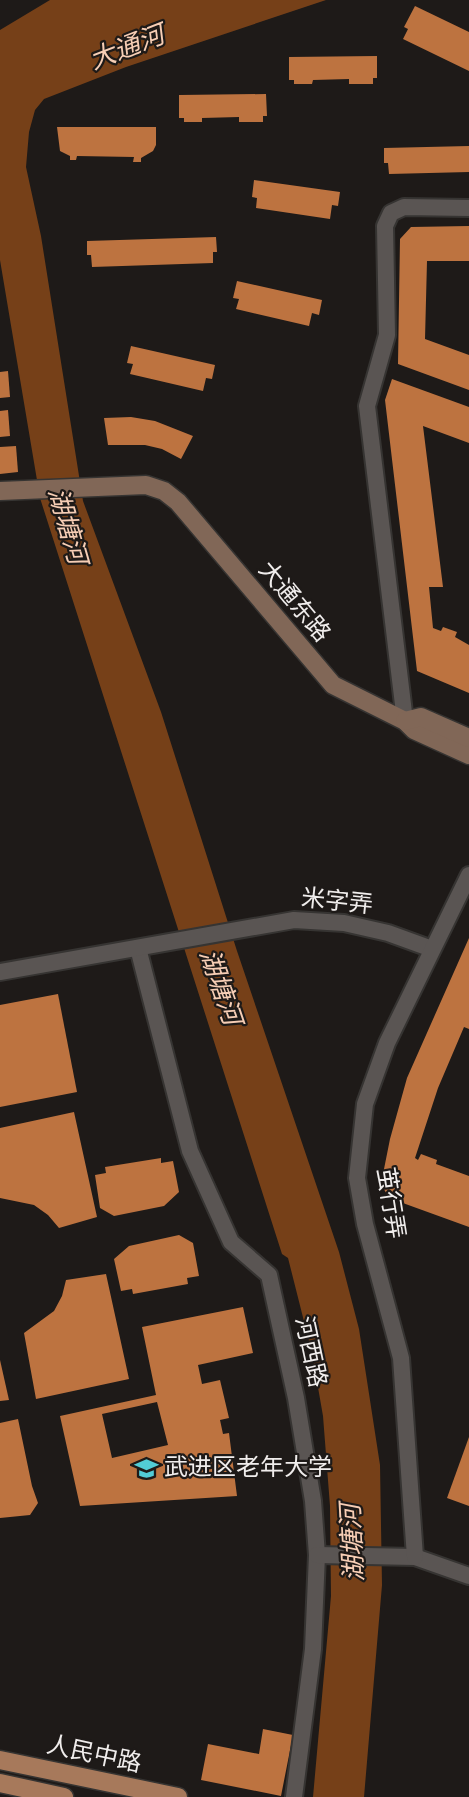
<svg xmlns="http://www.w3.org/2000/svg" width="469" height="1797" font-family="'Alegreya Sans','Noto Sans SC',sans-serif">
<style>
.water{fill:#764018}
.building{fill:#bd7340;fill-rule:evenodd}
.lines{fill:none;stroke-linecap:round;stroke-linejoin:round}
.street-casing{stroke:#363432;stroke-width:20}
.secondary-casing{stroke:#363432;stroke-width:21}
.primary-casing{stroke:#363432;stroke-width:21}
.street{stroke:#5a5553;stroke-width:16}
.secondary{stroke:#816757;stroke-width:18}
.primary{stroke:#a7795b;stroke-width:18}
.labels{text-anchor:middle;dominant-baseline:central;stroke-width:4.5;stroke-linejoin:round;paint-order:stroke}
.street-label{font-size:24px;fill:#f0edec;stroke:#1e1a18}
.poi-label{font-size:24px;fill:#f0edec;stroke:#1e1a18;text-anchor:start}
.water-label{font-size:26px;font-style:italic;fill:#f7ceb5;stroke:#1e1a18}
</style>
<rect width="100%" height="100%" fill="#1e1a18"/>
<path class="water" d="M50,0H326L126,67L44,99L35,110L29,132L26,167L41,236L83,501L161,712L237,951L339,1252L359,1329L380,1465L382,1585L364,1797H313L331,1596L330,1506L323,1416L312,1353L288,1258L282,1254L40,498L0,260V30Z"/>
<g class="building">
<path d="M415,6L469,32V71L403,39L408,29L404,27Z"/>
<path d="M377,56V78H373V84H349V79L313,80L312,84H294V80H289V57Z"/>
<path d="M266,94L267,116H263V122H239V117L202,118V122H184V118H179V95Z"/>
<path d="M57,127H156V145L153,151L141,158V162H133L134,157L77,156L76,160H70V156L60,151Z"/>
<path d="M469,146V172L389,174L388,163H384V148Z"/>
<path d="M254,180L340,192L338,206L332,205L330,219L256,208L257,198L252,197Z"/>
<path d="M469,226V261H427L425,339L469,355V390L398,364L400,239L411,227Z"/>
<path d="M216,237L217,252H213V263L92,267L91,255H87V241Z"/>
<path d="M237,281L322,300L319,315L312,313L309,326L236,309L239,299L233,298Z"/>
<path d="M131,346L215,365L212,379L206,378L203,391L130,374L133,364L127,363Z"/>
<path d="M8,371L10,397L0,398V372Z"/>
<path d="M392,379L469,407V443L423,426L443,587H429L433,628L441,631L443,627L457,632L455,637L469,645V693L417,671L385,400Z"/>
<path d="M8,410L10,436L0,437V411Z"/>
<path d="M131,417L155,421L193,436L181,459L162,449L145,445H108L104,418Z"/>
<path d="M16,446L18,472L0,474V447Z"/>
<path d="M469,938V1029L464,1027L438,1088L415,1158L418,1160L421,1154L437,1160L436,1164L469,1176V1227L389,1198L381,1184L390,1139L407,1078Z"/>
<path d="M58,994L77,1092L0,1107V1005Z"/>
<path d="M74,1112L97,1217L59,1228L48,1215L34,1205L0,1198V1128Z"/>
<path d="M161,1158V1163L173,1161L179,1192L164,1206L114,1216L100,1208L95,1175L106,1173L105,1167Z"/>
<path d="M179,1235L193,1243L199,1276L187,1278L188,1284L133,1294L132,1289L121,1291L114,1259L129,1246Z"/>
<path d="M106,1274L129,1379L36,1399L24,1333L54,1311L62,1296L66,1280Z"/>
<path d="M243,1307L253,1353L198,1365L202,1384L220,1380L229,1418L220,1420L223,1434L229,1433L237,1496L80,1506L60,1416L156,1395L142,1327ZM157,1402L168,1445L112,1458L102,1414Z"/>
<path d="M0,1360L9,1400L0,1401Z"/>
<path d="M18,1419L32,1486L38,1503L30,1515L0,1518V1423Z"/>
<path d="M469,1437V1506L447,1498Z"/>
<path d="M263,1729L293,1735L281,1796L201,1780L208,1744L259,1754Z"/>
</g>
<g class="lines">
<defs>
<g id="street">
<path d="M405,721L367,406L387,335L385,226L391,213L404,207L469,208"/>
<path d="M138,948L190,1151L231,1242L269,1275L296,1398L313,1501L317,1555L313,1649L294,1797"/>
<path d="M0,972L294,920L344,923L388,933L432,949"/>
<path d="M317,1555L415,1557L469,1576"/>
<path d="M415,1557L401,1358L365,1224L357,1178L365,1104L387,1043L469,875"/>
</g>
<g id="secondary">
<path d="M0,491L146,485L164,491L178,502L333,685L405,721L414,730L469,755"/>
<path d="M405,721L421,717L469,738"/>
</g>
<g id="primary">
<path d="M0,1760L178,1797"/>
<path d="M0,1783L64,1797"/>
</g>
</defs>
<use href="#street" class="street-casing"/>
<use href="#secondary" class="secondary-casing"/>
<use href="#primary" class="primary-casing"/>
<use href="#street" class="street"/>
<use href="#secondary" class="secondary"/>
<use href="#primary" class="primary"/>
</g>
<defs>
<symbol id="university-bare" viewBox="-9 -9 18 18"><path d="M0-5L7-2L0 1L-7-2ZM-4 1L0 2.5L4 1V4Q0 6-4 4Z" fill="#52ccd6" stroke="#1e1a18" stroke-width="2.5" paint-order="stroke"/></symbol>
</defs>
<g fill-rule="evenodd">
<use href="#university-bare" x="130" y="1452" width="33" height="33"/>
</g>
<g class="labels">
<g class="street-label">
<text transform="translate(294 602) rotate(50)">大通东路</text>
<text transform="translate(337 902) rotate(6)">米字弄</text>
<text transform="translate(390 1203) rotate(81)">茧行弄</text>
<text transform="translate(310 1352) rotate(78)">河西路</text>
<text transform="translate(94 1755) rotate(12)">人民中路</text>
</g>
<g class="poi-label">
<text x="164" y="1468">武进区老年大学</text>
</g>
<g class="water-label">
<text transform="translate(127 48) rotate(-21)">大通河</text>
<text transform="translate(67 526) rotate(74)">湖塘河</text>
<text transform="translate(220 987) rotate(71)">湖塘河</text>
<text transform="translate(353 1543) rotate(-93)">湖塘河</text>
</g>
</g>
</svg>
